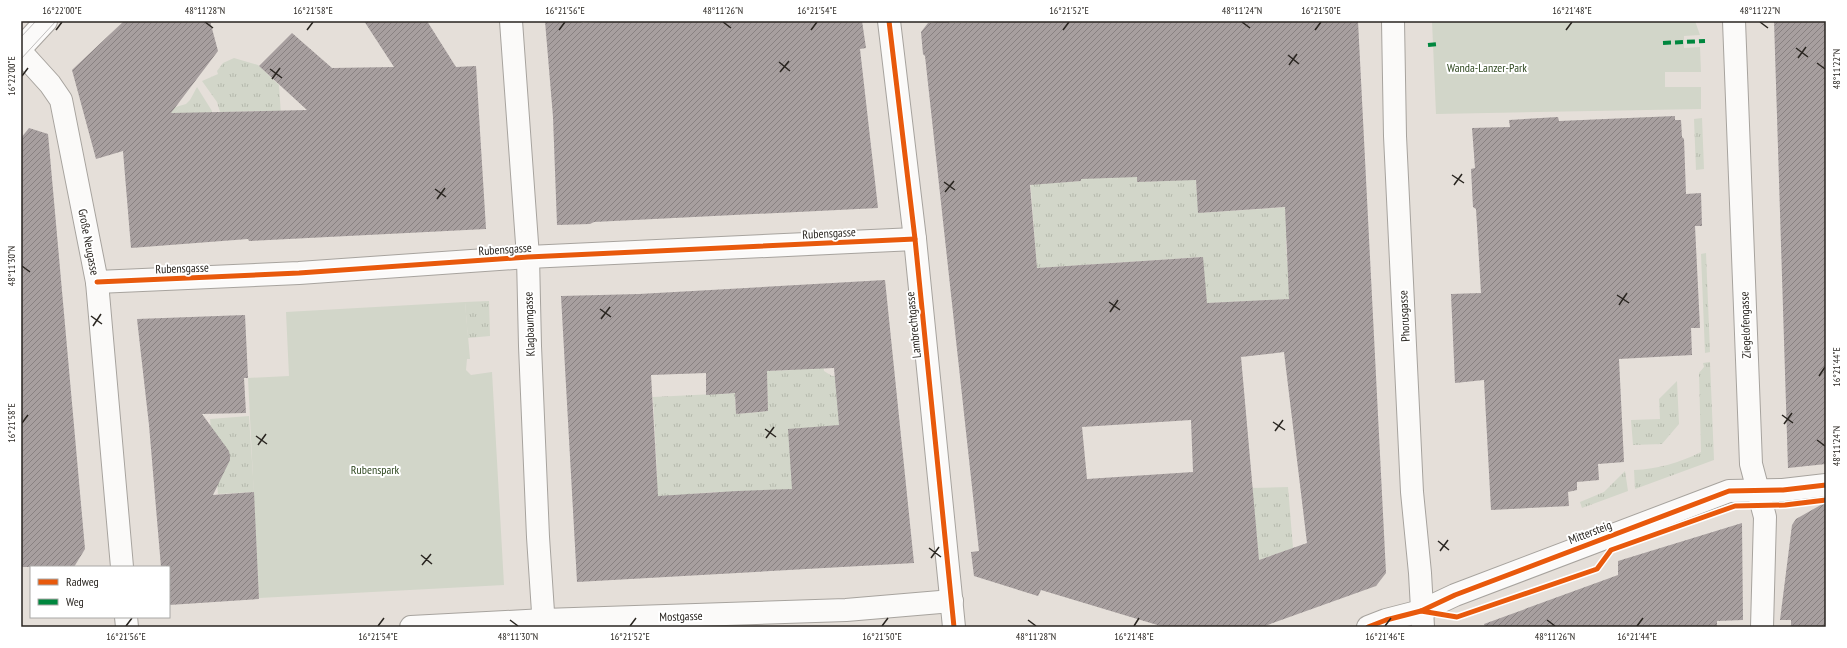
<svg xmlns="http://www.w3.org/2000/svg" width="1847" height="648" font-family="'PT Sans Narrow',sans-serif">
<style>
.grass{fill:url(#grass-tufts)}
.green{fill:#d2d6c9}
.building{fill:url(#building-hatch);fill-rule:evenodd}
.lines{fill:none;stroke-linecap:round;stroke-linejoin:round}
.minor-casing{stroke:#a7a39e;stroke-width:24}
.secondary-casing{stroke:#a7a39e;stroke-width:24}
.minor{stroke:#fbfaf9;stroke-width:22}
.secondary{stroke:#fbfaf9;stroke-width:22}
.tram{stroke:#c2c0c0;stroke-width:1}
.quiet{stroke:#00873e;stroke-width:4;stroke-dasharray:8 4;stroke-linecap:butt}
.cycleway-casing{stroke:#fff;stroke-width:8}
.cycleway{stroke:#e8590c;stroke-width:5}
.ticks{fill:none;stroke:#292520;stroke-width:1.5}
.labels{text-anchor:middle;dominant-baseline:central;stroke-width:4;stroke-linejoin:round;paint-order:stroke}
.park-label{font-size:12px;fill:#304921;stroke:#fff}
.street-label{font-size:12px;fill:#292520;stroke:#fff}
.neatline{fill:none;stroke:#292520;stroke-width:1.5}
.ticks-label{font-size:10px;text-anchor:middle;fill:#292520}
</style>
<defs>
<pattern id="grass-tufts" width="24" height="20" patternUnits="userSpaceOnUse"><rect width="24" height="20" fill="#d2d6c9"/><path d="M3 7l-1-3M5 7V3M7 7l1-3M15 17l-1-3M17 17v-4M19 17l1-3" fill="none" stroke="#b4b8ac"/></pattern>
<pattern id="building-hatch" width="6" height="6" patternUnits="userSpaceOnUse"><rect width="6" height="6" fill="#a79f9f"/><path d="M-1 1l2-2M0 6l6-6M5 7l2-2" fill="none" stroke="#888181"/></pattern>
</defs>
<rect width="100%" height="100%" fill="#e5dfd9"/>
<g class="grass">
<path d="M234,58L258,65L279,85L281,115L262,111L220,112L217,102L202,81L218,74L217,71L223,63Z"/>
<path d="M197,87L212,111L210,121L212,138L162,111L186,104L190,100Z"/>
<path d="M1702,118L1704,169L1696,170L1694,119Z"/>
<path d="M1195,173L1199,213L1290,207L1292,235L1286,241L1287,263L1293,267L1295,299L1207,303L1202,257L1038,268L1041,322L1030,177L1053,183L1081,181L1080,175L1137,177V182L1164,181Z"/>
<path d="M1706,253L1710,352L1705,353L1701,254Z"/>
<path d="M489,301L490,336L468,338L465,302Z"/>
<path d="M792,354L823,361L824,371L832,376L838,377L837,398L846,491L794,511L715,492L691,494L651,515L657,472L653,397L735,393L736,414L768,411L767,371L793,370Z"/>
<path d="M1710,362L1714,460L1635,489L1634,470C1658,469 1679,463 1701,452L1699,373L1704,367L1703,363Z"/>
<path d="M1677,381L1679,424L1662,444L1633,445L1631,420L1660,419L1659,399Z"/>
<path d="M249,416L254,492L218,494L216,474L230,460C230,449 221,445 212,439L210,419Z"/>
<path d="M1625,471L1628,491L1582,508L1580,502L1604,492Z"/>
<path d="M1288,487L1293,548L1259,560L1252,488Z"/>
</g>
<g class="green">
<path d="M1432,21H1695L1700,35L1684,36V48L1700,47L1701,72H1665V87H1701V109L1436,114Z"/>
<path d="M465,302L470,359H467L466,370L471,375L492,372L504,585L259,598L248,378L289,376L286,312Z"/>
</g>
<g class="building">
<path d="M124,21H210L218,51L171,113L307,110L259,66L292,33L332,68L394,67L364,21H427L456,67L476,66L486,229L249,241L248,239L131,248L123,151L96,159L72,70Z"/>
<path d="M545,21H580L582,23L618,21H862L866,48L860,49L878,208L594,222L590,224L557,225L553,117Z"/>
<path d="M948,21L950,23L1034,21H1358L1386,573L1376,586L1262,627H1164L1041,590L1038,596L974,576L971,552L979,551L925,56L923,54L921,32L928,23ZM1137,177V182L1196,180L1198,213L1285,207L1289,299L1207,303L1203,257L1037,268L1030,185L1081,181V179ZM1284,352L1307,543L1259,560L1241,357ZM1191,420L1193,472L1087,479L1082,427Z"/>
<path d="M1774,21H1826V464L1788,468Z"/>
<path d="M1675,116V120H1681L1682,137L1684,139L1686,194L1701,193L1702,226H1695L1700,328H1691L1692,355L1619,359L1624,462L1598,464L1599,480L1577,482V490L1568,492L1569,506L1491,510L1484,380L1455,383L1451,294L1481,293L1476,209L1473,207L1471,169L1475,168L1472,128L1510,127L1509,120L1558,117L1559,121Z"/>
<path d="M29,128L48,134L85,549L74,567H21V138Z"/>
<path d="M885,280L914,563L577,582L561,296L639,294ZM834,368L839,425L788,429L792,489L737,491L658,496L651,375L706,373V395L735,393L736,414L768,411L767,371Z"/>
<path d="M245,315L248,378H244L246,413L202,414L229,451L230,456V460L213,495L254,492L259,599L169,605V567H161L149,425L137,319Z"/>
<path d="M1826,502V627H1791V620H1780L1792,525L1796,519Z"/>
<path d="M1742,523L1743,620L1717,621V627H1485L1484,624L1618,575V561Z"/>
</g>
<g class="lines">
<defs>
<g id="minor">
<path d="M511,21L528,257L530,346L538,537L544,627"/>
<path d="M889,21L915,239L954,627"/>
<path d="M1393,21L1395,136L1412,492L1420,573L1423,627"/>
<path d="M1734,21L1751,464L1765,517L1762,627"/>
<path d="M21,52L50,84L61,100L97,282L122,567"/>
<path d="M97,282L299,273L528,257L915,239"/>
<path d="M126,617L127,627"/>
<path d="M411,627L544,620L846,610L952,601"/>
<path d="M1368,627L1386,620L1421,611L1455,595L1729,491L1783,490L1826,485"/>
</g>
<path id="secondary" d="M21,48L46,21"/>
</defs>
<use href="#minor" class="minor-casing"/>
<use href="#secondary" class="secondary-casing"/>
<use href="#minor" class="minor"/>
<use href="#secondary" class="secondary"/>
<g class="tram">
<path d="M21,37L36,21"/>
<path d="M21,59L56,21"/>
</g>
<g class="quiet">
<path d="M1663,43L1705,41"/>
<path d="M1428,45L1438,44"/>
</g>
<defs>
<g id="cycleway">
<path d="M889,21L915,239L954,627"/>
<path d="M97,282L299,273L528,257L915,239"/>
<path d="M1421,611L1457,617L1597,569L1611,550L1735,506L1785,505L1826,500"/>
<path d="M1368,627L1386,620L1421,611L1455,595L1729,491L1783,490L1826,485"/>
</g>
</defs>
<use href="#cycleway" class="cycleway-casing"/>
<use href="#cycleway" class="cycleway"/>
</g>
<path class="ticks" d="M205,22L213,28M723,22L731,28M1242,22L1250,28M1760,22L1768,28M56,30L62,22M307,30L313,22M559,30L565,22M811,30L817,22M1063,30L1069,22M1315,30L1321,22M1566,30L1572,22M1796,48L1808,57M1288,55L1299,64M1798,58L1806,47M779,62L790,71M1817,63L1825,69M1289,65L1297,54M270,69L282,78M780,72L789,61M22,76L28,68M272,79L280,68M1452,175L1464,183M944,182L955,190M1454,185L1462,174M435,189L446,197M945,192L954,181M437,199L445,188M22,266L30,272M1617,295L1629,303M1109,302L1120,310M1619,305L1627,293M600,309L611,317M1110,312L1118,300M91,316L102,324M601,319L610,307M93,326L101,314M1819,376L1825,367M1782,415L1793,423M1273,422L1285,430M22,423L28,415M1784,424L1792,413M765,429L776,437M1275,431L1283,420M256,436L267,444M766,438L774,427M1817,440L1825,446M258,445L266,434M1438,541L1449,550M929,548L941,557M1440,551L1448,540M421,555L432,564M931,558L939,547M422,565L431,554M510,620L518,626M1028,620L1036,626M1547,620L1555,626M126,626L132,618M378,626L384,618M630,626L636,618M882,626L888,618M1134,626L1139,618M1385,626L1391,618M1637,626L1643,618"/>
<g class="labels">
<g class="park-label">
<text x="1487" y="67">Wanda-Lanzer-Park</text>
<text x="375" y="469">Rubenspark</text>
</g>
<g class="street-label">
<text transform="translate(829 233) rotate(-3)">Rubensgasse</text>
<text transform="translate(89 242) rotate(79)">Große Neugasse</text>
<text transform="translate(505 249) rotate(-4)">Rubensgasse</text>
<text transform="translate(182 268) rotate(-2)">Rubensgasse</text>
<text transform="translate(1404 316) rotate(-93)">Phorusgasse</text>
<text transform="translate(529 324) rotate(-92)">Klagbaumgasse</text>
<text transform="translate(913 325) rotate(-96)">Lambrechtgasse</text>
<text transform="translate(1745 325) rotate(-92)">Ziegelofengasse</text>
<text transform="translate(1590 532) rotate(-21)">Mittersteig</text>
<text transform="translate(681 616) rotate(-2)">Mostgasse</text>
</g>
</g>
<rect width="1847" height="648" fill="none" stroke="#ffffff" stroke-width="44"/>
<rect x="30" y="566" width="140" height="52" fill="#ffffff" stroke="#a9a8a6"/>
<rect x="38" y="579" width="20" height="6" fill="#e8590c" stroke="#a9a8a6"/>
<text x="66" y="586" font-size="12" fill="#292520">Radweg</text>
<rect x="38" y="599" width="20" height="6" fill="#00873e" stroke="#a9a8a6"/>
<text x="66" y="606" font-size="12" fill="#292520">Weg</text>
<rect x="22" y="22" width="1803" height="604" class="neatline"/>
<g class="ticks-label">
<text x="62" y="14">16°22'00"E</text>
<text x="205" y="14">48°11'28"N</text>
<text x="313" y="14">16°21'58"E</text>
<text x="565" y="14">16°21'56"E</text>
<text x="723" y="14">48°11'26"N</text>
<text x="817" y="14">16°21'54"E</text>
<text x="1069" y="14">16°21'52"E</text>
<text x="1242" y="14">48°11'24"N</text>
<text x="1321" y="14">16°21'50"E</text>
<text x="1572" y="14">16°21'48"E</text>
<text x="1760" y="14">48°11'22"N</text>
<text transform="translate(1836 69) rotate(-90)" y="4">48°11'22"N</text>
<text transform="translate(11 76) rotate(-90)" y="4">16°22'00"E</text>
<text transform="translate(11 266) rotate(-90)" y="4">48°11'30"N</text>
<text transform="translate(1836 367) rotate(-90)" y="4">16°21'44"E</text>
<text transform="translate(11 423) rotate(-90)" y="4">16°21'58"E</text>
<text transform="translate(1836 446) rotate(-90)" y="4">48°11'24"N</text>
<text x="126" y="640">16°21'56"E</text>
<text x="378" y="640">16°21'54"E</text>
<text x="518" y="640">48°11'30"N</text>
<text x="630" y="640">16°21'52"E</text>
<text x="882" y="640">16°21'50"E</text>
<text x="1036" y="640">48°11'28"N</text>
<text x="1134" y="640">16°21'48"E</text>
<text x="1385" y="640">16°21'46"E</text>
<text x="1555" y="640">48°11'26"N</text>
<text x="1637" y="640">16°21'44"E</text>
</g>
</svg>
